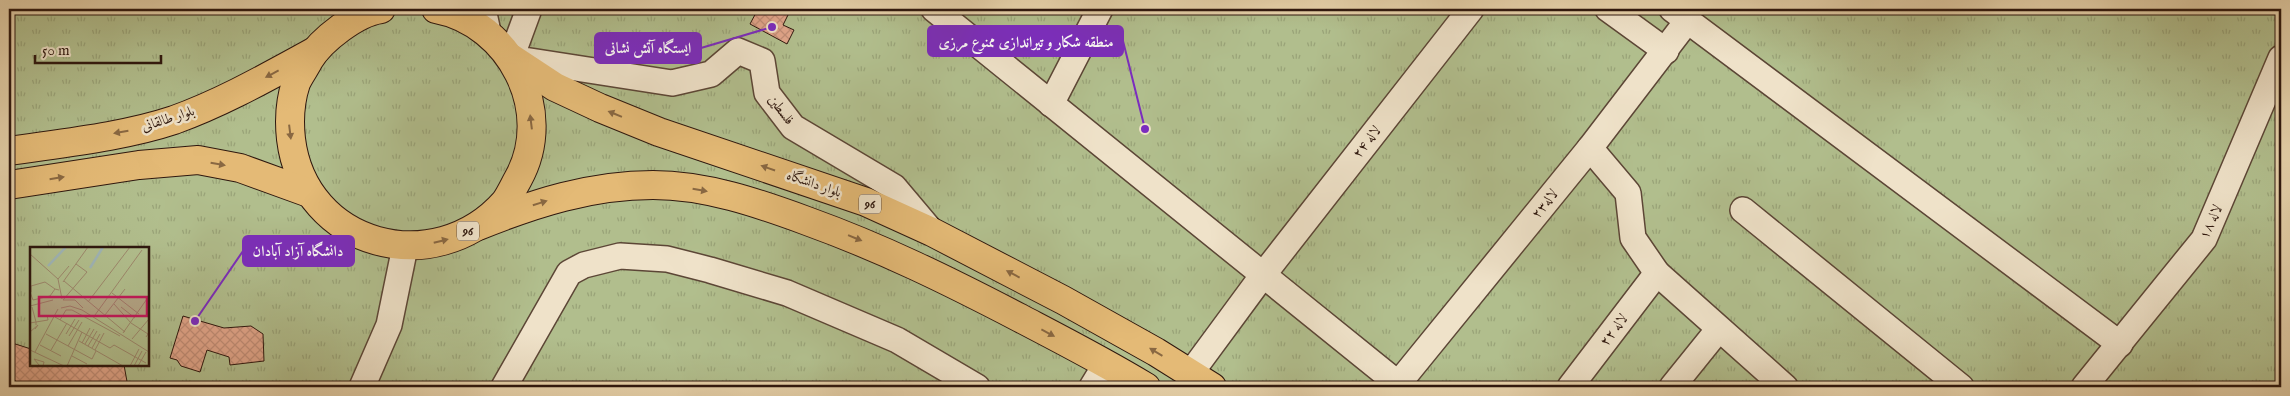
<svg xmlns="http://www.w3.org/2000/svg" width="2290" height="396" font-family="'IM FELL English',Amiri,serif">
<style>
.park{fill:url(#park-tufts);stroke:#706a4e;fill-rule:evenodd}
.building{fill:url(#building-cross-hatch);stroke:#2e170e}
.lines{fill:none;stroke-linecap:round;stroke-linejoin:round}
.minor-casing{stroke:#5c4636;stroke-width:28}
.major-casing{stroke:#2e170e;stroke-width:30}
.minor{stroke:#efe2c9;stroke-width:25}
.major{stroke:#e4ba76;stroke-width:28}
.oneway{fill:#896842}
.labels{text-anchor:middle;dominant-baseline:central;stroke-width:5;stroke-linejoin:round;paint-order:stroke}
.shield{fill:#efe2c9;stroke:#685446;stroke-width:1}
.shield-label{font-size:12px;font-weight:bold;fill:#2e170e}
.street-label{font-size:14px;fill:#2e170e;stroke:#efe2c9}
.inset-river{fill:none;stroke:#9eb4b6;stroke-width:2.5}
.inset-road{fill:none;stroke:#9d886d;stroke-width:1}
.view{fill:#c2185b;fill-opacity:0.15;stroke:#c2185b;stroke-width:2.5}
.inset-edge{fill:none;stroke:#2e170e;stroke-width:2.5}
.leader{fill:none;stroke:#7b2cbf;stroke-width:2}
.callout-dot{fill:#7b2cbf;stroke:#efe2c9;stroke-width:2}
.callout{fill:#7b2cbf;stroke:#7b2cbf;stroke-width:2}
.callout-label{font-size:15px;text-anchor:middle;font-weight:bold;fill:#fff}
</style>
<defs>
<pattern id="park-tufts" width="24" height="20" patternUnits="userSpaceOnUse" patternTransform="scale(1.25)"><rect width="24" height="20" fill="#b1be8d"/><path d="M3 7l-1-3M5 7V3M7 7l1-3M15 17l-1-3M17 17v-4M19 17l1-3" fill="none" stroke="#99a378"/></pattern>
<pattern id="building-cross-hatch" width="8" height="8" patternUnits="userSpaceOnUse" patternTransform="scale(1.25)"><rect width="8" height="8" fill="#e1a58a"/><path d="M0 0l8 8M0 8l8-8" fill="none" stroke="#c18d76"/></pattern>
</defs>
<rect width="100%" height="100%" fill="#e7d3ac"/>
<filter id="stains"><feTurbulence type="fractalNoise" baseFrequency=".004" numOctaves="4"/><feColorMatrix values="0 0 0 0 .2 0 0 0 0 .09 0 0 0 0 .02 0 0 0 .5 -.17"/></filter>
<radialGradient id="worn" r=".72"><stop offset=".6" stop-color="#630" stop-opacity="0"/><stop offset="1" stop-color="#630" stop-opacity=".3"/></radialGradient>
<path class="park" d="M9,9H2281V387H9ZM31,248H148V365H31Z"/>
<g class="building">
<path d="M758,9H782L789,13L783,25L794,30L787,44L750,24Z"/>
<path d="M183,316L224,328L251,326L263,334L264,361L230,365L229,357L207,350L200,372L181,366L177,360L170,358Z"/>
<path d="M9,342L31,349V365H124L128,387H14L16,381L9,378Z"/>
</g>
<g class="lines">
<defs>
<g id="minor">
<path d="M483,9L488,32"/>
<path d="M529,9L511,58L672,83L711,74L738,51L762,61L767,93L793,127L894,187L932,232"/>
<path d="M934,9L1402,387"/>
<path d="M1608,9L1666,51"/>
<path d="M1672,9L2120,344"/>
<path d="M1051,104L1100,9"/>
<path d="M1590,148L1628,193L1633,238L1657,273L1785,387"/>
<path d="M1743,210L1961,387"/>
<path d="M1190,374L1263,275L1471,9"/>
<path d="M1398,384L1590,148L1688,20"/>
<path d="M362,387L389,325L405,247"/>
<path d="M504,387L569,273L584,265L620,256L667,259L710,270L787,293L897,340L977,387"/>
<path d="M1092,387L1106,364"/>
<path d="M1570,387L1657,273"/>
<path d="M1672,387L1718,330"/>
<path d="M2084,387L2204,239L2281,58"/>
</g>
<g id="major">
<path d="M381,9C357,12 321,40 309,60C305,68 299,76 296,83C290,101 289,121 291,139C304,247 435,281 505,202C510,195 514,186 518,179C556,111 510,23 436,9"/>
<path d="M511,58L555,87L600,108L659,132L866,202L932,232L1063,300L1156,352L1212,387"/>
<path d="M9,151C62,143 123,137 174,120C224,102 269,76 315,51"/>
<path d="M9,185L139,165L198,160L240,168L309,193"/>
<path d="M478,226C535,203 591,185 653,185C706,185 758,203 807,221C882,248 949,281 1020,318C1062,340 1105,362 1146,387"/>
</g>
</defs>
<use href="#minor" class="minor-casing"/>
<use href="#major" class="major-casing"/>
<use href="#minor" class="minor"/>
<use href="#major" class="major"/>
</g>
<defs><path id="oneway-solid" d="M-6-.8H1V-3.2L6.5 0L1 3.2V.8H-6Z" transform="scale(1.25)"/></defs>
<g class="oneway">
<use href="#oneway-solid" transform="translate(272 74) rotate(152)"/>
<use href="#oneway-solid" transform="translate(615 114) rotate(-158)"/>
<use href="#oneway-solid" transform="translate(531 122) rotate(-97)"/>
<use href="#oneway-solid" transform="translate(121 132) rotate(170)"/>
<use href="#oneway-solid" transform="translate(290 132) rotate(83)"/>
<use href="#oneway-solid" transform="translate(218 164) rotate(10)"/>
<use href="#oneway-solid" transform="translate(768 168) rotate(-161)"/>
<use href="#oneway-solid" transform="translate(57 178) rotate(-9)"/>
<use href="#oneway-solid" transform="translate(700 190) rotate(10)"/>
<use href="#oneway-solid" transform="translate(540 203) rotate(-17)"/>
<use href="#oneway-solid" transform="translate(855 238) rotate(22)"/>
<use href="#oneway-solid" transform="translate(441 241) rotate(-14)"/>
<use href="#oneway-solid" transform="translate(1013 274) rotate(-152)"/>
<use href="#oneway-solid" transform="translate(1048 333) rotate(28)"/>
<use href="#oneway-solid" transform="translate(1156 352) rotate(-149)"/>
</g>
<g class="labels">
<g class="shield">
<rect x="859" y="194.5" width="22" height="19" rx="4"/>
<rect x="457" y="221.5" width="22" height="19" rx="4"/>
</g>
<g class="shield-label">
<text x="870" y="204">96</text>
<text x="468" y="231">96</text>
</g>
<g class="street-label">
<text transform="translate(781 110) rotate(53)">فلسطین</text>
<text transform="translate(168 119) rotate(-18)">بلوار طالقانی</text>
<text transform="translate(1367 142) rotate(-52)">لاله ۲۴</text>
<text transform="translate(814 184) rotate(19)">بلوار دانشگاه</text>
<text transform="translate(1545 204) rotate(-51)">لاله۲۳</text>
<text transform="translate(2211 222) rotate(-65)">لاله ۱۸</text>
<text transform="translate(1614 330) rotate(-53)">لاله ۲۲</text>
</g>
</g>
<g transform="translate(30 247)">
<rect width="119" height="119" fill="#e7d3ac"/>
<path d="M0,0H119V119H0Z" fill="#b1be8d"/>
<path class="inset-river" d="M18,19L36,0M60,21L73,0"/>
<path class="inset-road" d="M0,7L28,32L32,52M46,17L57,25L33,53H45L53,61M28,32L39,19M34,34L95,85M33,35L58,0M0,45L3,53L20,49L25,42L29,43M1,45V39L15,35L25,42M82,46L109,67M58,55L100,0M84,57L101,76L118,87L116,90M0,59L23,53M91,60L105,71M31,61L40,59L52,63L119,105M65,68L112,3M75,68L95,42M25,70L80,101M30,73L36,63H42L90,89M0,76L6,75L2,60M6,78V75L18,73L17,68M0,85L8,78L5,82M93,86L119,49M16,87L62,112L66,104M36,87L45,72M39,89L49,73M102,92L119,72M49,94L93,119M52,96L60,81M55,97L64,82M10,98L31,109M38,99L52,75M58,99L67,84M62,101L70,87M80,101L84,98L116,116M0,103L34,119M21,103L37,76M65,103L74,86M5,105L28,62M42,109L57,117M9,118L4,112L14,115L13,119M37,119L52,85M100,119L109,102M104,119L112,104M108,119L116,105"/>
<path class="view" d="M9,50H117V69H9Z"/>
<rect width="119" height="119" class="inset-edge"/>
</g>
<path class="leader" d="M1145 129L1123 41M772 27L701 48M195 321L243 251"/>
<g class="callout-dot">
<circle cx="1145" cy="129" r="5"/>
<circle cx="772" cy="27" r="5"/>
<circle cx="195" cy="321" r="5"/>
</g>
<g class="callout">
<rect x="928" y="26" width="195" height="30" rx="5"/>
<rect x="595" y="33" width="106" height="30" rx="5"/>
<rect x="243" y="236" width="111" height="30" rx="5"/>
</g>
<g class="callout-label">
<text x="1026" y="47">منطقه شکار و تیراندازی ممنوع مرزی</text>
<text x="648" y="53">ایستگاه آتش نشانی</text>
<text x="298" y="256">دانشگاه آزاد آبادان</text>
</g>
<rect width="2290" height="396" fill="none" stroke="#e7d3ac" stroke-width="30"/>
<rect x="10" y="10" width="2270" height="376" fill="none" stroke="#2e170e" stroke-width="2.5"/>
<rect x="15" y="15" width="2260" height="366" fill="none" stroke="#2e170e"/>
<path d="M35 55v8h126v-8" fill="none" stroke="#2e170e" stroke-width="2.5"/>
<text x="42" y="55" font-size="15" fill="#2e170e" stroke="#efe2c9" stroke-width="4" paint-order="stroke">50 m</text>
<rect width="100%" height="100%" filter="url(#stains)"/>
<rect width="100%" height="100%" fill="url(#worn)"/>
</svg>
